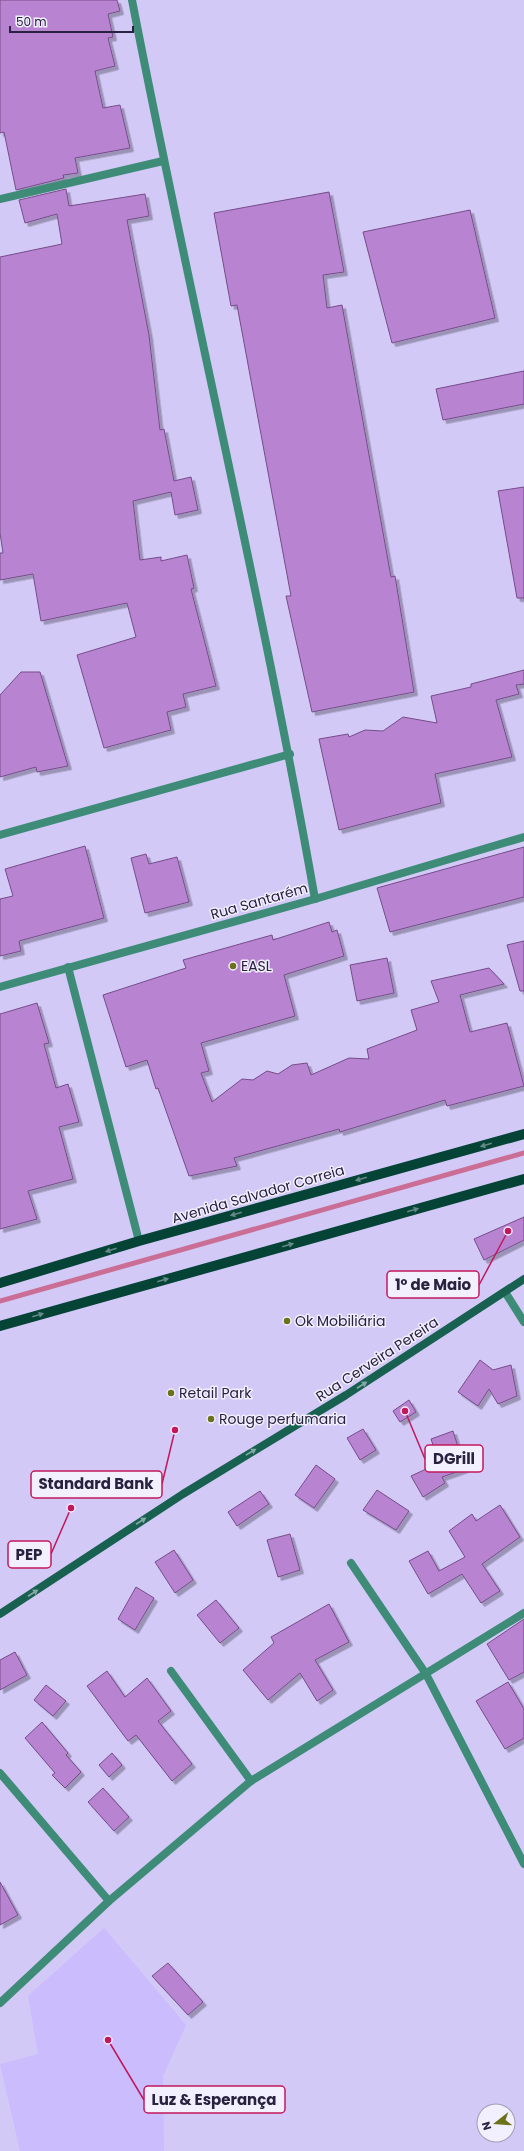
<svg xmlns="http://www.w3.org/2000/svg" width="524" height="2151" font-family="Poppins,sans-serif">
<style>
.built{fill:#cabcfd}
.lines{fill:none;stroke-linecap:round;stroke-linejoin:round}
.stream{stroke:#cb6e95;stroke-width:5}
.building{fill:#b884d2;stroke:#764c89;filter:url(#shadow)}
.minor{stroke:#3e8c78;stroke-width:8}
.secondary{stroke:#186151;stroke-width:8}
.primary{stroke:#044336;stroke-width:10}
.oneway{fill:#638886}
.oneway2{fill:#85a8a8}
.poi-dot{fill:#6b721a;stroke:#f2effe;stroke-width:1.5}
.labels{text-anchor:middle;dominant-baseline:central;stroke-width:3;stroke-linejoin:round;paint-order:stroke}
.street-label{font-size:14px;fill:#29223f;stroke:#f2effe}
.poi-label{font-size:14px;fill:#29223f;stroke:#f2effe;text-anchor:start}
.leader{fill:none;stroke:#c2185b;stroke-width:1.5}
.callout-dot{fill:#c2185b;stroke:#f2effe;stroke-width:1.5}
.callout{fill:#f2effe;stroke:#c2185b;stroke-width:1.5}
.callout-label{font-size:15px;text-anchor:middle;font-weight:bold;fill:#29223f}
</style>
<defs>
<filter id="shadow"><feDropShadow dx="3.5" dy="3.5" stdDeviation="0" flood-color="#0004"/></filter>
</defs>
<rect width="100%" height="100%" fill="#d2c9f7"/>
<path class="built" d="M104,1928L186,2025L163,2076L164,2151H20L0,2064L38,2054L28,1996Z"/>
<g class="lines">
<path class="stream" d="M0,1301L524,1153"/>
</g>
<g class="building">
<path d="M0,0H117L120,11L108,14L113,37L108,38L115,66L95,71L103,108L120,105L130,148L75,158L78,173L63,175L64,178L16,190L4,132L0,133Z"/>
<path d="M66,189L69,206L145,194L149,216L127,220L149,335L160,430L164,429L174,481L191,477L198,510L175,515L171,492L133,501L140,560L161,557V561L187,555L194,588L191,589L216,686L183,694L186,707L167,712L171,730L104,748L77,655L136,637L127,603L41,621L33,574L0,580V553H3L0,533V257L62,244L57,214L25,223L19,200Z"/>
<path d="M329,192L344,272L323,275L327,308L342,305L391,577L395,576L414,692L312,712L286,596H291L237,305L231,306L214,213Z"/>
<path d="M470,210L495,318L392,343L363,232Z"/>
<path d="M524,371V404L443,420L436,389Z"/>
<path d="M524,487V598H517L498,491Z"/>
<path d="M524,670V684L516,685L519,694L496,700L512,757L435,774L441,803L339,830L319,739L348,734L349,737L365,730L383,731L403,717L437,723L431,696L471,687V684Z"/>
<path d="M21,672H40L68,766L37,772L36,767L0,777V695Z"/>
<path d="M85,846L104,918L19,941L21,951L0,956V899L13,896L5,869Z"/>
<path d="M524,847V897L390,932L377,888Z"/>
<path d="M146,854L149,864L177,857L189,902L145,913L131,858Z"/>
<path d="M329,922L332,932L337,930L344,956L284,975L295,1016L201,1043L209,1071L201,1073L212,1102L242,1079L253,1080L267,1071L278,1074L292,1065L307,1063L311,1075L349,1058L369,1059L367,1049L417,1030L411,1010L439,1002L431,981L489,968L504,984L460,995L470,1032L507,1023L524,1086L447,1106L445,1100L340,1132L339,1129L234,1158L237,1166L189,1176L158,1088L156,1089L147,1060L126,1067L103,995L186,968L183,960L272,935L273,940Z"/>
<path d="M524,941V991H520L507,945Z"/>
<path d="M387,958L394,993L357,1001L350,965Z"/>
<path d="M37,1003L49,1043L44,1044L56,1088L68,1084L79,1122L59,1127L73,1179L28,1191L37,1219L0,1229V1014Z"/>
<path d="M524,1217V1240L484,1260L474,1239Z"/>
<path d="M480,1360L493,1370L511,1365L517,1396L498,1404L489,1389L478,1406L458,1392Z"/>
<path d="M409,1400L416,1412L400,1422L393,1411Z"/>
<path d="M363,1429L376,1450L360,1460L347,1438Z"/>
<path d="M453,1431L465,1469L442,1477L445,1483L423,1497L411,1476L439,1463L431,1439Z"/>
<path d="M316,1465L335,1479L314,1508L295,1495Z"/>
<path d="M377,1490L409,1511L396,1530L363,1510Z"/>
<path d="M260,1491L269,1504L237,1526L228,1512Z"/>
<path d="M500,1505L520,1537L482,1564L500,1591L481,1603L462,1574L428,1594L409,1561L428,1551L439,1571L465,1557L449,1531L472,1514L476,1521Z"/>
<path d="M290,1534L300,1570L278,1577L267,1540Z"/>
<path d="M174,1550L193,1580L175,1593L155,1562Z"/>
<path d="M136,1587L154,1598L135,1630L118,1619Z"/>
<path d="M216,1600L239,1628L220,1643L197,1615Z"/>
<path d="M329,1604L349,1642L315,1660L333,1690L317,1701L300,1673L268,1700L243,1670L274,1643L271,1637Z"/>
<path d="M524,1619V1672L509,1680L487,1644Z"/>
<path d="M15,1652L27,1675L0,1690V1660Z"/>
<path d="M107,1671L125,1697L147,1678L171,1711L158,1721L192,1764L172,1781L136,1735L128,1741L87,1686Z"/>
<path d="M508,1682L524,1709V1738L505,1749L476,1701Z"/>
<path d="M46,1685L66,1701L53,1716L34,1700Z"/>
<path d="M42,1722L68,1753L66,1755L81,1772L65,1788L52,1775L55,1773L25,1738Z"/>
<path d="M112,1753L122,1765L109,1777L99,1765Z"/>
<path d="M103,1788L129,1817L114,1831L88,1802Z"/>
<path d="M0,1882L18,1915L0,1925Z"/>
<path d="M168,1963L203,2002L188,2015L152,1976Z"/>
</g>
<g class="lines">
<g class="minor">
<path d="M132,0C190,300 262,598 315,899"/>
<path d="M0,199L163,161"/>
<path d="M0,835L290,754"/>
<path d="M68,967L139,1241"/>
<path d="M0,987L315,899L524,837"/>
<path d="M505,1292L524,1322"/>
<path d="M351,1563L426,1674L524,1864"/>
<path d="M171,1671L251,1781"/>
<path d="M0,1773L109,1901"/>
<path d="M0,2003L109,1901L251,1781L524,1613"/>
</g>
<path class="secondary" d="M0,1614L183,1494L346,1395L524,1279"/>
<g class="primary">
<path d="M0,1283L139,1241L524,1134"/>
<path d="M0,1326L524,1179"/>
</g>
</g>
<defs><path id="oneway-solid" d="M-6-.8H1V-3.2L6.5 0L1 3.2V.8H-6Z"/></defs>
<g class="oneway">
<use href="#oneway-solid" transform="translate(486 1145) rotate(164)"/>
<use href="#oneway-solid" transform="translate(361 1179) rotate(164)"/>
<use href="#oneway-solid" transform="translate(413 1210) rotate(-16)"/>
<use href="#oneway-solid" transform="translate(236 1214) rotate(164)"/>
<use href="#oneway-solid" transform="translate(288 1245) rotate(-16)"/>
<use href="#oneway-solid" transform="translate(111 1250) rotate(163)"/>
<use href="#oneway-solid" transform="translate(163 1280) rotate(-16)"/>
<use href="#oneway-solid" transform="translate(38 1315) rotate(-16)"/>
</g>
<g class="oneway2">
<use href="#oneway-solid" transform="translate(362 1385) rotate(-33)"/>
<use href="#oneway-solid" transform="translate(251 1452) rotate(-31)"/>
<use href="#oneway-solid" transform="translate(141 1521) rotate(-33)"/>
<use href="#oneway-solid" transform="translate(33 1593) rotate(-33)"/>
</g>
<g class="poi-dot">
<circle cx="233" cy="966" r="4"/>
<circle cx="287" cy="1321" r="4"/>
<circle cx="171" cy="1393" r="4"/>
<circle cx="211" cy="1419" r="4"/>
</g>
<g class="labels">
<g class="street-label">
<text transform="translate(259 901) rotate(-16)">Rua Santarém</text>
<text transform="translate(258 1194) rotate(-16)">Avenida Salvador Correia</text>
<text transform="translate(377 1359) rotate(-33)">Rua Cerveira Pereira</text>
</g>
<g class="poi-label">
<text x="241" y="966">EASL</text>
<text x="295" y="1321">Ok Mobiliária</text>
<text x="179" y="1393">Retail Park</text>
<text x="219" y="1419">Rouge perfumaria</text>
</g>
</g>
<path class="leader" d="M508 1231L479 1285M405 1411L425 1459M175 1430L162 1484M71 1508L51 1554M108 2040L144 2100"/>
<g class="callout-dot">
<circle cx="508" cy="1231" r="4"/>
<circle cx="405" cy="1411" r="4"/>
<circle cx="175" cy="1430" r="4"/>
<circle cx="71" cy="1508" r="4"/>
<circle cx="108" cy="2040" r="4"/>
</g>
<g class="callout">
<rect x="387" y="1271" width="92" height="27" rx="4"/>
<rect x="425" y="1445" width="58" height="27" rx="4"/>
<rect x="31" y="1471" width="131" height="27" rx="4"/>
<rect x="8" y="1541" width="43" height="27" rx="4"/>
<rect x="144" y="2086" width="141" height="27" rx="4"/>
</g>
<g class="callout-label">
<text x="433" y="1290">1º de Maio</text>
<text x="454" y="1464">DGrill</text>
<text x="96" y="1489">Standard Bank</text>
<text x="29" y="1560">PEP</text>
<text x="214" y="2105">Luz &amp; Esperança</text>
</g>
<g transform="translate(496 2123) rotate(253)"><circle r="19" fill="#f2effe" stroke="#a29db2"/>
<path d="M0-3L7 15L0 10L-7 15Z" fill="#6b721a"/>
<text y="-6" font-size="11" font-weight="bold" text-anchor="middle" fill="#29223f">N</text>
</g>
<path d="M10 26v6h123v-6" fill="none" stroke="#29223f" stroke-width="2"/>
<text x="16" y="26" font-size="12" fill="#29223f" stroke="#f2effe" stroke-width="3" paint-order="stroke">50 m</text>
</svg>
